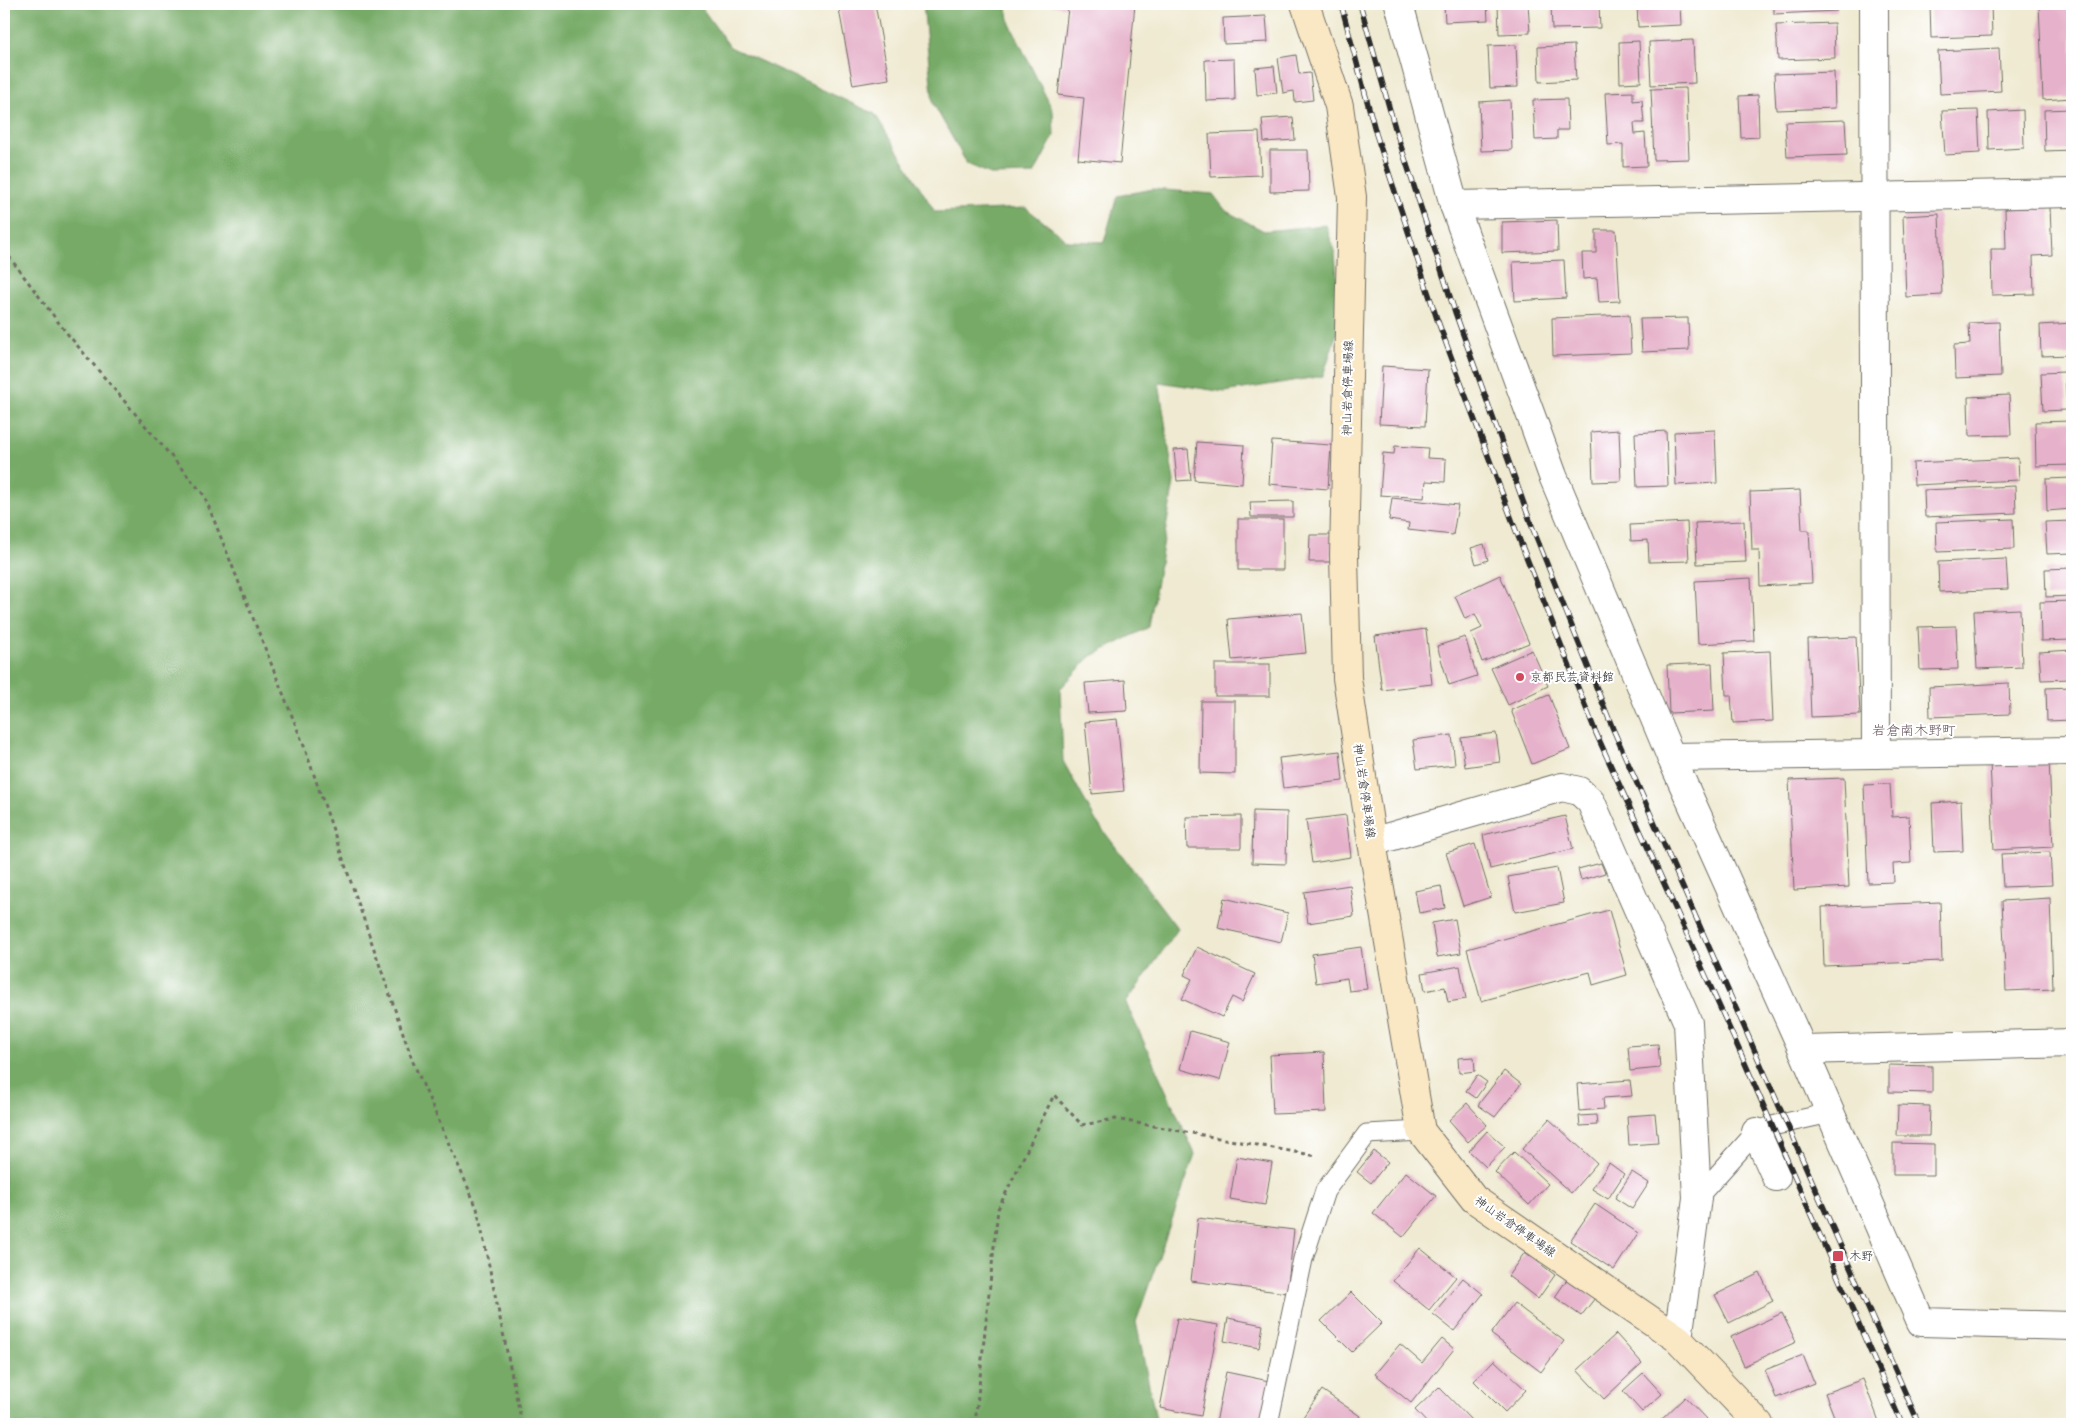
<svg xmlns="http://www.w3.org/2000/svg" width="2076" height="1428" font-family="Kalam,'Klee One',sans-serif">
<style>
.forest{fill:#76aa66;stroke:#506a48}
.building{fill:#e6b2cb}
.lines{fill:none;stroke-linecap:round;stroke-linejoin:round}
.service-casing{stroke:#706e65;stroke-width:21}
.pedestrian-casing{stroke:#706e65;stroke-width:30}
.minor-casing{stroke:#706e65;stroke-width:30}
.secondary-casing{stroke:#706e65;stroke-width:30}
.path{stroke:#706e65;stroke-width:3;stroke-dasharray:4 4;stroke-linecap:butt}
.service{stroke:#fff;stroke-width:19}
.pedestrian{stroke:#fff;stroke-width:28}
.minor{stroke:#fff;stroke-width:28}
.secondary{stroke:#fae7c3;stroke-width:28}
.rail-casing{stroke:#2b2b2b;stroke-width:5.5}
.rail{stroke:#fff;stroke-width:4;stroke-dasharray:11;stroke-linecap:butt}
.poi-dot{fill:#d1495b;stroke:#fff;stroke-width:2}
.labels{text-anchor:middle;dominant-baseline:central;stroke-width:4;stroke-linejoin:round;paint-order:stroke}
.street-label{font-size:12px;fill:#2b2b2b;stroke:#fff}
.poi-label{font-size:12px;fill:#2b2b2b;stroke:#fff;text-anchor:start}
.neighbourhood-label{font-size:14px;fill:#6c5a63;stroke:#fff}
</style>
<rect width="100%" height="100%" fill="#fff"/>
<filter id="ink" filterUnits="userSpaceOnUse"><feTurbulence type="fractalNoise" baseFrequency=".02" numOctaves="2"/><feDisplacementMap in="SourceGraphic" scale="10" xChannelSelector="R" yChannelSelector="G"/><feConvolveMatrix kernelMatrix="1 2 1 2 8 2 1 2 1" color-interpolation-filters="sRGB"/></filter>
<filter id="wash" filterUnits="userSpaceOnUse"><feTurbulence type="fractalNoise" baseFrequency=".0096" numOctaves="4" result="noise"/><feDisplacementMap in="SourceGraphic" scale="20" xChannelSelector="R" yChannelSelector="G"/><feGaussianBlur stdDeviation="1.12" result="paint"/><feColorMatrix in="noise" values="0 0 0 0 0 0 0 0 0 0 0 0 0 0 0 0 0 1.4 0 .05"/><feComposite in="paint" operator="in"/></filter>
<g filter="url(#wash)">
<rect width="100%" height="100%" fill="#efead1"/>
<g class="forest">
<path d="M4,4H699L730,47L875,114L935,212L1026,208L1068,241L1104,242L1117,196L1153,189L1213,194L1226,211L1264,231L1326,225L1335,254L1341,320L1323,376L1225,392L1159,382L1174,482L1149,627L1090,657L1060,689L1063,761L1096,821L1178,929L1126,1003L1195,1154L1136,1322L1157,1424H4Z"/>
<path d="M923,4H1006L1010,24L1053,111L1054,136L1034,174L993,175L967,164L933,103Z"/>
</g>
<g id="blocks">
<g class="building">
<path d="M838,4H875L889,79L853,85Z"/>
<path d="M1045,4H1135L1120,163L1078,159L1084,98L1058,95L1068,8Z"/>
<path d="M1230,4H1264V7L1230,9Z"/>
<path d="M1444,4H1487L1488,20L1445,22Z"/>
<path d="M1498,4H1528L1530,33L1499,34Z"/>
<path d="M1551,4H1599L1600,28L1552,29Z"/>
<path d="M1637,4H1680L1681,25L1638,27Z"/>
<path d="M1774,4H1836L1837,11L1774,14Z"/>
<path d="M1930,4H1991L1992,36L1931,38Z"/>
<path d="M2039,4H2072V98L2043,100Z"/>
<path d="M1266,16L1268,42L1224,44L1223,18Z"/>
<path d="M1834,23L1835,58L1778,60L1776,25Z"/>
<path d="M1693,40L1695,83L1651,85L1649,42Z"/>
<path d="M1639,41L1641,82L1620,83L1619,42Z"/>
<path d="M1516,45L1518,87L1490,88L1488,46Z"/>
<path d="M1574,45L1576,80L1539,82L1538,47Z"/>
<path d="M1999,48L2001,91L1940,94L1938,51Z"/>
<path d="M1296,55L1299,74L1310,73L1313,100L1295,102L1294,91L1283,93L1278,58Z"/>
<path d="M1234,59L1235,100L1206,101L1205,60Z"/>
<path d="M1274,66L1277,93L1257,95L1255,68Z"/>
<path d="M1834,72L1835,108L1776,110L1774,74Z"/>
<path d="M1686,88L1689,159L1654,160L1651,89Z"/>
<path d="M1633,92V101L1642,100L1644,123H1634L1635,134L1645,133L1647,166L1623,167V144L1608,145L1605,93Z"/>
<path d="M1758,95L1759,137L1741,138L1739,96Z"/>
<path d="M1567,99L1568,130H1557V139L1535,140L1533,100Z"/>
<path d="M1510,100L1512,150L1481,151L1479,102Z"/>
<path d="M2072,109V150L2045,151L2044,110Z"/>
<path d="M1978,110L1980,153L1945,155L1942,111Z"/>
<path d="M2023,110L2024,148L1989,150L1988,112Z"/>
<path d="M1293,117L1295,140L1264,142L1262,119Z"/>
<path d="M1845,120L1847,155L1787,157L1785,122Z"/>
<path d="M1259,132L1261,175L1211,177L1209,134Z"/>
<path d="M1270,150H1308L1309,191L1270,192Z"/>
<path d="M2050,207L2052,255L2033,256L2034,294L1992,295L1991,249H2006L2005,209Z"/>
<path d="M1939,214L1942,295L1906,297L1903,216Z"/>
<path d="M1557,220L1558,251L1502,253V222Z"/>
<path d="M1596,230H1616L1620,301L1599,302L1597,278L1583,279L1582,253H1596Z"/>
<path d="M1564,260L1566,298L1515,301L1513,262Z"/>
<path d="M1629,315L1631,353L1553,356L1552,318Z"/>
<path d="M1688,318L1689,350L1642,352L1640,319Z"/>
<path d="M1999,322L2001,376L1955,378L1954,345L1970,344L1969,323Z"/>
<path d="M2072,323V355L2041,356L2040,325Z"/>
<path d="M1382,366L1428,369L1425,426L1379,424Z"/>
<path d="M2065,372L2067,410L2043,411L2041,373Z"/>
<path d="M2009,395L2011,435L1969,436L1968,397Z"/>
<path d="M2072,421V465L2036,466L2035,422Z"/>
<path d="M1619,430L1621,481L1593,482L1591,432Z"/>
<path d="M1715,430L1717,483L1676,485L1674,432Z"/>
<path d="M1666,431L1668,486L1637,487L1635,433Z"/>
<path d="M1272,441L1331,445L1328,489L1269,484Z"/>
<path d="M1197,442L1244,445L1242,484L1194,480Z"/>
<path d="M1395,446L1428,448L1427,458L1446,459L1445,482L1426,481L1424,498L1380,495L1383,453L1394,454Z"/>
<path d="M1188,449L1191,480L1177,481L1174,450Z"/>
<path d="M2018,458L2019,480L1914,485L1913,463Z"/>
<path d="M2072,478V509L2047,511L2046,479Z"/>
<path d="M2015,486L2016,513L1925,517L1924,490Z"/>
<path d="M1800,490L1802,530H1809L1812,583L1760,586L1759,550H1752L1750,492Z"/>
<path d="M1392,498L1458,505L1453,535L1408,530L1409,523L1389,520Z"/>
<path d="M1293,501V517H1251L1250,502Z"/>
<rect x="1238" y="519" width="45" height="51"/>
<path d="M2013,519L2014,549L1937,552L1936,522Z"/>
<path d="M1744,521L1746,562L1697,564L1695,523Z"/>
<path d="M2072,521V553L2047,554L2045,522Z"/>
<path d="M1687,522L1689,561L1649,562L1648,540L1631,541L1630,525Z"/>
<path d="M1310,535H1332L1331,562H1309Z"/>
<path d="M1484,544L1488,560L1476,564L1471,548Z"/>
<path d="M2006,559L2008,589L1939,592L1938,562Z"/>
<path d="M2072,568V596L2046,597L2045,569Z"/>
<path d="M1500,575L1529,643L1482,662L1471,633L1482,628L1475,614L1465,619L1455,596Z"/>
<path d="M1751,578L1754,641L1698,644L1695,581Z"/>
<path d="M2072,601V640L2041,641L2040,602Z"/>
<path d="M2020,609L2022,667L1977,669L1974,611Z"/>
<path d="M1302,613L1306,653L1232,660L1228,619Z"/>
<path d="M1956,626L1958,669L1920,670L1918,627Z"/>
<path d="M1426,629L1432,684L1382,690L1375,636Z"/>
<path d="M1465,637L1477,676L1449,685L1437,646Z"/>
<path d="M1856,637L1860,715L1811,717L1808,639Z"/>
<path d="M1532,650L1548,686L1508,705L1491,668Z"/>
<path d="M2072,650V679L2041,680L2039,652Z"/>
<path d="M1770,651L1773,721L1733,723L1731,695H1726L1724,653Z"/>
<path d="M1712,663L1714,711L1669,713L1667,665Z"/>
<rect x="1215" y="664" width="55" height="32"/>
<path d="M1125,680L1127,711L1088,713L1085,683Z"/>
<path d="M2009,683L2010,714L1930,717L1929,687Z"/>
<path d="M2072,687V720L2047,721L2046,688Z"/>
<path d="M1549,695L1570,749L1532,764L1511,710Z"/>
<path d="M1201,701H1235V774L1200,773Z"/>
<path d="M1117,719L1124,791L1092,794L1085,722Z"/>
<path d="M1496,733L1500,762L1465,767L1461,738Z"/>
<path d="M1452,735L1455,765L1417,769L1413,740Z"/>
<path d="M1340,751L1343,781L1283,788L1279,758Z"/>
<path d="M2049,760L2053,847L1994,850L1990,762Z"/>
<path d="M1844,778L1849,887L1794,890L1789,780Z"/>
<path d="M1890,784L1892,817L1909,816L1911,863L1893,864L1894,882L1868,883L1864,785Z"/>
<path d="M1961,801L1963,851L1934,852L1932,803Z"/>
<path d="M1253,811L1287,812L1286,864L1252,863Z"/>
<path d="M1346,815L1351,857L1312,863L1306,820Z"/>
<path d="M1241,816V848H1187L1186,817Z"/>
<path d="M1565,816L1573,849L1490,869L1483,835Z"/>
<path d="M1475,844L1491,897L1463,906L1446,853Z"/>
<path d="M2050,852L2052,885L2003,887L2001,854Z"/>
<path d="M1601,863L1605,873L1581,880L1578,869Z"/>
<path d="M1557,868L1564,903L1515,912L1508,877Z"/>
<path d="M1350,885L1354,916L1308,923L1304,892Z"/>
<path d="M1441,886L1445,908L1419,913L1415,891Z"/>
<path d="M1224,898L1288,913L1281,942L1218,928Z"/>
<path d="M2050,898L2053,989L2006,991L2002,901Z"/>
<path d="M1940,902L1942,961L1824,966L1822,907Z"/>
<path d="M1609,910L1627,975L1593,985L1590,972L1481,1001L1467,949Z"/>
<path d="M1455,919L1461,953L1437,957L1432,923Z"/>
<path d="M1197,947L1255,974L1242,1002L1232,997L1222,1017L1182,999L1192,979L1184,975Z"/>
<path d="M1361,947L1367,989L1349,991L1347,978L1316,983L1312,954Z"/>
<path d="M1460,966L1466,999L1448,1002L1445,987L1425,991L1422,973Z"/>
<path d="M1190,1031L1230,1042L1220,1080L1180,1069Z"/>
<path d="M1658,1044L1660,1068L1630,1071L1628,1046Z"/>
<path d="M1324,1052L1326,1112L1273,1114L1270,1055Z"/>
<path d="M1474,1057L1475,1071L1459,1073L1458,1058Z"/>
<path d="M1889,1065L1932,1066V1093L1889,1092Z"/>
<path d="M1504,1071L1521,1084L1495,1117L1478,1105Z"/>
<path d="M1477,1075L1487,1082L1476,1098L1466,1091Z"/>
<path d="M1630,1080L1632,1096L1603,1098L1604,1109L1579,1111L1577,1084Z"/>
<path d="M1467,1103L1487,1125L1468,1142L1449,1120Z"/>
<path d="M1898,1105L1930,1106L1929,1136H1897Z"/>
<path d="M1655,1114L1658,1143L1629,1145L1627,1116Z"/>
<path d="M1596,1115L1597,1125L1580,1126L1579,1116Z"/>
<path d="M1549,1119L1597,1163L1571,1193L1522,1149Z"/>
<path d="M1487,1131L1505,1147L1486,1167L1469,1151Z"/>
<path d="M1893,1143L1934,1144V1175H1893Z"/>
<path d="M1374,1151L1388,1162L1371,1183L1357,1172Z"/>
<path d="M1514,1152L1548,1184L1529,1205L1495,1172Z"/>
<path d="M1237,1157L1272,1163L1265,1205L1230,1199Z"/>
<path d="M1609,1163L1624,1174L1608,1199L1592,1189Z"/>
<path d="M1406,1172L1436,1196L1403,1237L1373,1213Z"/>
<path d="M1632,1172L1649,1183L1632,1209L1615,1198Z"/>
<path d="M1595,1204L1638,1233L1614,1270L1570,1241Z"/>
<path d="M1198,1218L1294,1230L1287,1293L1191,1281Z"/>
<path d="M1420,1248L1456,1277L1429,1310L1393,1281Z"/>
<path d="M1525,1252L1555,1275L1538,1299L1508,1276Z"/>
<path d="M1760,1273L1773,1301L1729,1323L1715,1295Z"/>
<path d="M1463,1278L1483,1294L1454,1331L1433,1314Z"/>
<path d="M1568,1278L1595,1298L1581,1316L1555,1297Z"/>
<path d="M1351,1292L1382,1323L1352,1352L1321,1321Z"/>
<path d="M1514,1303L1564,1341L1541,1372L1491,1334Z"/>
<path d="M1782,1313L1796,1342L1744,1366L1731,1337Z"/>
<path d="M1177,1318L1218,1325L1201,1416L1160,1408Z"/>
<path d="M1228,1318L1263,1325L1259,1348L1224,1341Z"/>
<path d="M1616,1334L1642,1363L1604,1399L1577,1370Z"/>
<path d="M1442,1339L1454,1349L1411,1403L1375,1374L1400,1344L1422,1363Z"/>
<path d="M1803,1355L1814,1383L1776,1398L1765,1370Z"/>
<path d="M1494,1360L1526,1390L1505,1412L1474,1381Z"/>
<path d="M1226,1372L1269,1381L1259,1424L1216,1423Z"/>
<path d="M1643,1373L1662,1394L1642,1412L1623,1391Z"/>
<path d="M1863,1379L1880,1424H1837L1825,1393Z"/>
<path d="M1439,1387L1474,1423L1473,1424H1428L1415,1410Z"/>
<path d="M1322,1390L1360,1416L1354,1424H1298Z"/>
<path d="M1685,1397L1709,1422L1707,1424H1657Z"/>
</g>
</g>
</g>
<g filter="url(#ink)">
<use href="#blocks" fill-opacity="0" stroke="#706e65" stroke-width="1"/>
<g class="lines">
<defs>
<g id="service">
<path d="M1697,1198L1756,1132L1772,1126L1830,1113"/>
<path d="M1268,1424L1303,1259L1325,1191L1367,1134L1421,1131"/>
</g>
<path id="pedestrian" d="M1756,1132L1776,1177"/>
<g id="minor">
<path d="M1399,4L1454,205L1553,476L1671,757L1803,1050L1921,1322L2072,1326"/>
<path d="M1874,4L1876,754"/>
<path d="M1454,205L2072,193"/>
<path d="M1671,757L2072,751"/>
<path d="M1372,842L1562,787L1579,791L1591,802L1688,1023L1697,1198L1678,1339"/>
<path d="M1803,1050L2072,1043"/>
</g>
<path id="secondary" d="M1305,4L1339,106L1352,197L1344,556L1347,678L1372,842L1421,1131L1474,1199L1678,1339L1759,1424"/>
</defs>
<use href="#service" class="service-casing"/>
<use href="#pedestrian" class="pedestrian-casing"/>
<use href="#minor" class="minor-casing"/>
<use href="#secondary" class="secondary-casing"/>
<g class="path">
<path d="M4,250L65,331L204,495L304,746L413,1062L477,1208L522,1424"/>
<path d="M975,1424L998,1209L1054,1095L1082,1125L1115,1119L1317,1156"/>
</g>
<use href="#service" class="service"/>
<use href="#pedestrian" class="pedestrian"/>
<use href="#minor" class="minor"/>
<use href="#secondary" class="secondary"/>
<defs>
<g id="rail">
<path d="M1341,4L1376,134L1437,319L1518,536L1596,733L1741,1054L1902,1424"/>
<path d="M1360,4L1395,128L1455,312L1533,529L1613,729L1919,1424"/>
</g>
</defs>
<use href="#rail" class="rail-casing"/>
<use href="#rail" class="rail"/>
</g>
</g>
<g class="poi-dot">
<circle cx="1520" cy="677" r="5"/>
<rect x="1832" y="1250" width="12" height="12" rx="2.5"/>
</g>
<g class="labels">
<g class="street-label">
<text transform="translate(1348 388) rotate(-89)">神山岩倉停車場線</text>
<text transform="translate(1364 791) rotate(82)">神山岩倉停車場線</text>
<text transform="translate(1515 1227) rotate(35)">神山岩倉停車場線</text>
</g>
<g class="poi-label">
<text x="1530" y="677">京都民芸資料館</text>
<text x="1849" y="1256">木野</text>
</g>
<g class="neighbourhood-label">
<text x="1914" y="731">岩倉南木野町</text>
</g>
</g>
<rect width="2076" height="1428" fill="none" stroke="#fff" stroke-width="20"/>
</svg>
